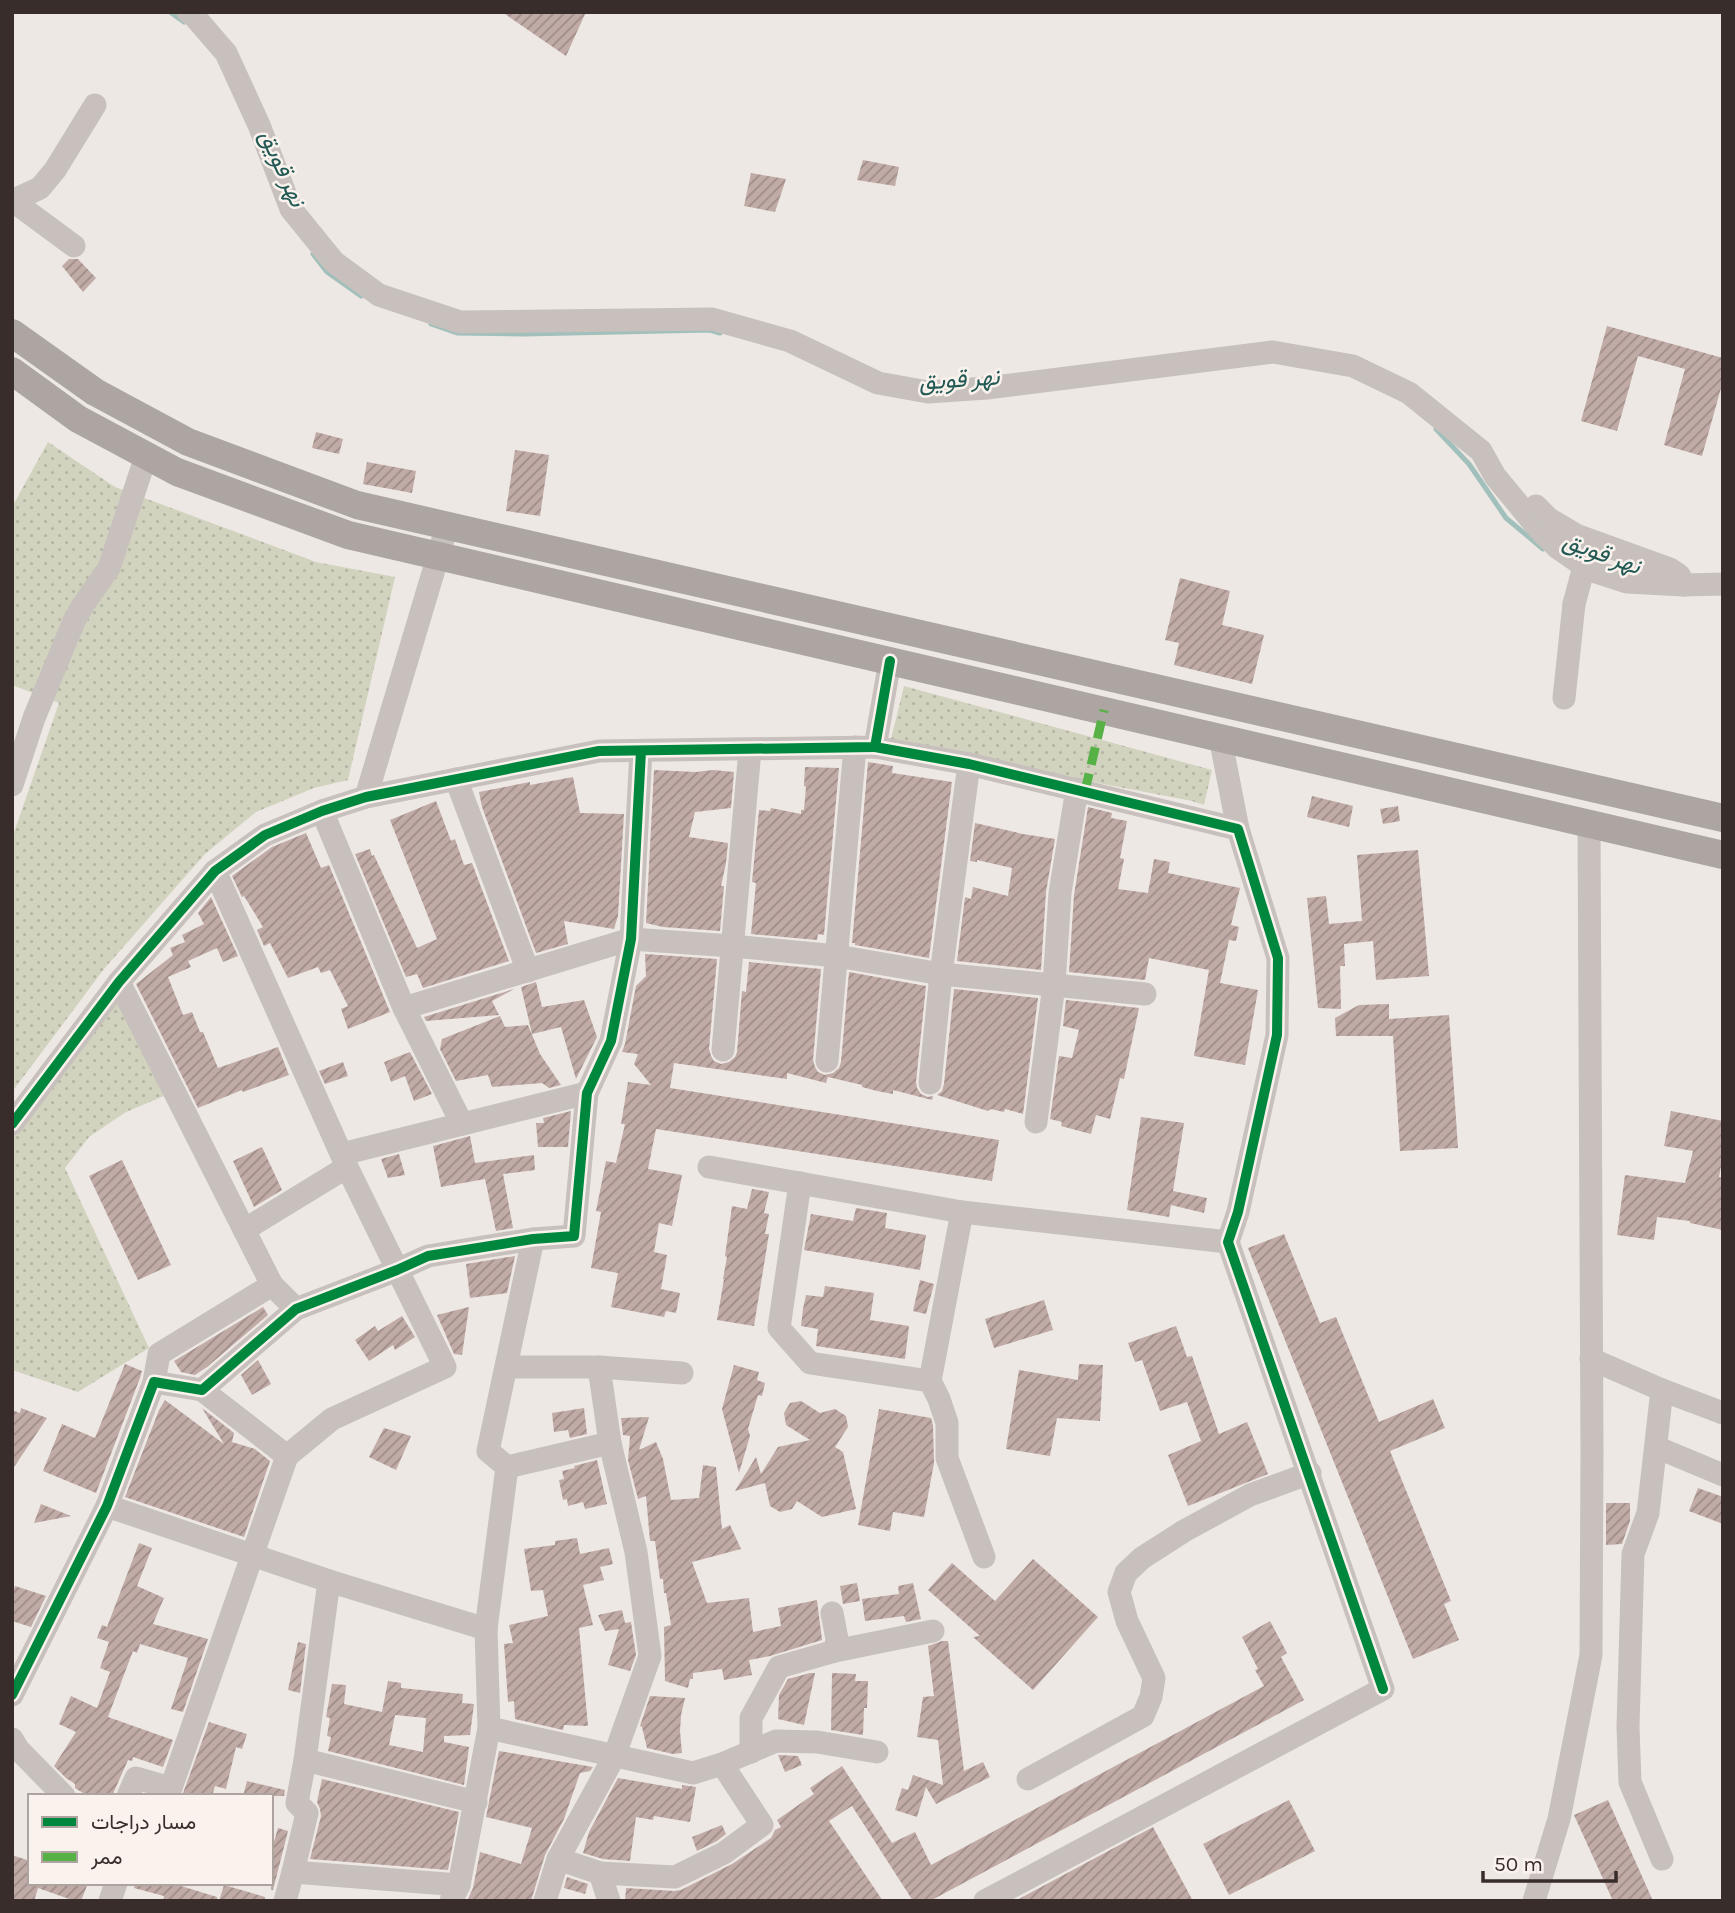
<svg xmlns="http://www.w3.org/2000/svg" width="1735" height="1913" font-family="Karla,Vazirmatn,sans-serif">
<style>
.grass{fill:url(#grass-dots)}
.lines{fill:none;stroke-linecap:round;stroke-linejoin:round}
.stream{stroke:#a1bfbb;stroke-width:5}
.building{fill:url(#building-hatch);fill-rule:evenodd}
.minor{stroke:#c7c0bd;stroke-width:23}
.major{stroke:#aca5a2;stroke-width:28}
.minor-bridge{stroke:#c7c0bd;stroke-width:23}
.quiet{stroke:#56b246;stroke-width:9;stroke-dasharray:18 9;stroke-linecap:butt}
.cycleway-casing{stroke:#faf2ed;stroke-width:15}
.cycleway{stroke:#00873e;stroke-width:10}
.labels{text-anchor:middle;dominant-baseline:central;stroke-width:5;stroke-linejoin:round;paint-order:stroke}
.water-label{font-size:24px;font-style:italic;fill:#225954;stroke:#faf2ed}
</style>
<defs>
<pattern id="grass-dots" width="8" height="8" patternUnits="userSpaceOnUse" patternTransform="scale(1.75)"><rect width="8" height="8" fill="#d2d3bf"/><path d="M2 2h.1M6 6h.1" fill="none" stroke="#b5b5a4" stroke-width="1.8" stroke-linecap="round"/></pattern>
<pattern id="building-hatch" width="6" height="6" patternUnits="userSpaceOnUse" patternTransform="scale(1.75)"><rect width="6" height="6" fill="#c1aba7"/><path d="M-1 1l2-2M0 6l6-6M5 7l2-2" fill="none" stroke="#9e8c88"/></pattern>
</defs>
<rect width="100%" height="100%" fill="#eee8e4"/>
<g class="grass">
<path d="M48,442L115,487L316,562L395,577L348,780L314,788L256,812L205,854L104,969L12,1092V838L59,703L12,685V507Z"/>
<path d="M904,686L1212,770L1204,805L1192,801L890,743Z"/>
<path d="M117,996L164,1096L126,1112L89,1137L65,1168L149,1348L78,1392L12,1370V1136Z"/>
</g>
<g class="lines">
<g class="stream">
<path d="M170,12L184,22"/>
<path d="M313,254L327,272L361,296"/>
<path d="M431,324L457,333L524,334L710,330L720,333"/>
<path d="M1436,429L1469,464L1506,518L1543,549"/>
</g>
</g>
<g class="building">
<path d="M502,12H586L566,56Z"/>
<path d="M863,160L899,167L895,186L857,180Z"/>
<path d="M751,173L786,179L775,212L744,206Z"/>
<path d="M69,259H78L96,278L83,292L62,266Z"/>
<path d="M1607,326L1723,358V381L1702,456L1664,445L1685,369L1638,356L1617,431L1581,421Z"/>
<path d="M316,432L343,439L339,454L312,448Z"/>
<path d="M515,450L549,455L540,516L506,511Z"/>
<path d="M367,462L416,471L412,493L363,484Z"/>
<path d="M1180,578L1230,591L1222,625L1264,635L1252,684L1174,665L1179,643L1165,640Z"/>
<path d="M868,762L893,766L892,773L952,782L929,958L855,945V943H852Z"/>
<path d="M805,767L839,768L824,935L818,934L817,940L751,934L756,883L752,882L759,810L770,811L771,808L801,814V810H804L806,787L804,786Z"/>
<path d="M654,770L696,772L713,770L734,772L731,808L695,812L689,837L728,843L726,863L721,886H724L720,931L663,927L646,923Z"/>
<path d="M573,777L580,813L624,814L618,916L614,929L564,921L568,944L536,953L482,807L479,792L530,782V785Z"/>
<path d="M1312,796L1353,806L1349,827L1307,817Z"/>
<path d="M436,801L451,841L455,839L464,865L472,863L509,961L423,988L417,974L406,977L355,854L370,849L372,856L374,855L417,948L437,939L390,820Z"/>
<path d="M1398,806L1400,821L1383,824L1380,809Z"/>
<path d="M1088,807L1112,813L1111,818L1127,821L1120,858L1124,859L1118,889L1148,893L1154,859L1170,862L1168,873L1240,888L1231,925L1239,927L1236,941L1229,940L1220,983L1258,990L1245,1065L1194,1056L1209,970L1149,958L1145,980L1069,972L1074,895Z"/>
<path d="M975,823L1023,834L1055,839L1046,892L1041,970L957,961L965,897L971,899L973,887L1008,896L1012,868L977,860V862L970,861Z"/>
<path d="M306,833L321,868L329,865L390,1012L348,1029L341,1009L348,1006L330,970L321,973L318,967L288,978L270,943L264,946L257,930L263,927L244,896L242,897L232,876L272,847Z"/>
<path d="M1418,850L1429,976L1376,980L1373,941L1344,944L1345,966H1340L1341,1009L1318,1008L1307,898L1326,896L1329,924L1362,921L1357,855Z"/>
<path d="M211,897L238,956L223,962L217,948L188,961L191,967L168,977L183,1015L192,1012L200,1032H203L218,1068L278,1047L289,1075L243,1092L242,1090L198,1108L136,984L173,955L170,948L185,942L182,935L204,924L198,913Z"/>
<path d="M645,954L717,959L709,1049L711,1056L714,1061L721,1064L729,1062L735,1057L737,1052L742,991L746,992L749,962L821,969L813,1060L815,1067L818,1072L825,1075L833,1073L839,1068L841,1062L849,972L926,986L916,1082L917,1088L921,1094L928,1097L933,1096L932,1100L893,1090V1094L877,1091L862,1087V1085L828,1077L826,1083L787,1073V1079L674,1063L670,1088L999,1140L992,1181L656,1129L648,1169L682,1175L672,1226L659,1223L654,1252L667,1255L661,1289L680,1293L676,1313L666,1311L664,1317L611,1307L618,1273L591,1268L601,1212L596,1211L606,1161L616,1163L625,1124H621L628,1082L651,1085L634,1064L638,1054L622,1052L625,1044L636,986L646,976Z"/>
<path d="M536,982L542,1007L584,1000L597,1037L576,1079L561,1027L532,1034L521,987Z"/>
<path d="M514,989L492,1001L499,1015L426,1021L424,1017Z"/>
<path d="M954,989L1038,998L1023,1114L1005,1109L1004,1112L991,1109L988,1111L937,1095L942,1091L944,1084Z"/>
<path d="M1066,1000L1139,1008L1124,1079L1120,1078L1110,1119L1096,1115L1091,1134L1061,1126L1062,1122L1050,1119L1059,1056L1072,1058L1079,1030L1063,1026Z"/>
<path d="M1389,1004V1019L1449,1015L1458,1148L1400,1151L1393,1036H1336L1335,1018L1359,1005Z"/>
<path d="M500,1016L505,1027L528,1025L540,1054L561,1085L549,1088L542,1083L492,1087L488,1075L456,1081L440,1049L442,1039Z"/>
<path d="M410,1052L432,1094L414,1101L405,1076L391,1082L384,1062Z"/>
<path d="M343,1062L348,1076L325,1084L319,1071Z"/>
<path d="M571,1111L568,1147H538L536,1123H544L543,1118Z"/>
<path d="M1671,1111L1723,1121V1156L1719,1177L1723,1178V1230L1690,1223V1221L1657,1217L1654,1240L1617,1235L1625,1175L1685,1183L1693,1151L1664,1146Z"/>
<path d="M1141,1117L1184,1123L1173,1191L1207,1198L1204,1213L1171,1205L1169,1217L1127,1210Z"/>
<path d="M470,1136L475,1163L534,1155L535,1170L503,1174L513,1228L496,1231L485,1179L441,1187L433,1146Z"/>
<path d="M262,1147L282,1190L254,1207L233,1161Z"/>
<path d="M399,1154L405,1175L388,1178L381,1159Z"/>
<path d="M122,1160L171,1265L138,1280L89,1176Z"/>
<path d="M752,1189L769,1192L764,1213L769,1214L765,1234H769L754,1326L717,1320L724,1279H723L727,1257L725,1256L732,1206L747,1209Z"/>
<path d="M856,1208L887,1213L885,1228L926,1235L920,1270L804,1250L811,1214L853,1221Z"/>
<path d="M1284,1234L1320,1323L1336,1317L1379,1422L1433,1399L1445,1428L1390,1451L1451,1601L1444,1604L1459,1640L1413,1659L1248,1248Z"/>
<path d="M515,1256L507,1293L470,1298L466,1264Z"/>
<path d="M920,1280L934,1284L926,1314L913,1311Z"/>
<path d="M825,1286L874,1293L870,1320L909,1326L905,1359L816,1346L818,1329L801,1326L803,1309L806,1295L823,1297Z"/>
<path d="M1044,1300L1053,1330L994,1348L985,1319Z"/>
<path d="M263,1307L268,1315L207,1367L195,1375L181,1372L174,1361Z"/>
<path d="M469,1307L462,1355L454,1354L437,1315Z"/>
<path d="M402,1316L415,1337L395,1350L393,1345L369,1361L355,1340L375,1326L378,1331Z"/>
<path d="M1176,1326L1187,1357L1192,1356L1219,1434L1247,1422L1268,1474L1188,1506L1168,1455L1201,1441L1187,1402L1160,1411L1142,1360L1135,1362L1128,1343Z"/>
<path d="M258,1360L271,1384L252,1395L241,1375Z"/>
<path d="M125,1364L142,1371L140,1378L96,1493L43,1471L62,1424L95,1438Z"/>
<path d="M1079,1364L1103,1365L1100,1421L1057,1418L1050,1456L1006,1449L1019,1370L1078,1380Z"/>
<path d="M734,1365L759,1372L757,1380L765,1383L762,1396L758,1395L748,1429L750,1436L739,1473L722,1409Z"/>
<path d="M165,1400L224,1444L202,1408L234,1433L232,1442L255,1449L270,1461L244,1537L125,1497L159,1410Z"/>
<path d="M801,1401L820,1413L835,1409L846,1416L848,1427L835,1447L843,1452L856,1509L822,1517L797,1501L792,1509L780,1512L770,1506L765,1483L735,1491L756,1457L761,1474L778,1447L810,1440L786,1425L784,1413L790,1403Z"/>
<path d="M21,1408L47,1418L12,1470V1410L20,1413Z"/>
<path d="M584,1408L587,1434L570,1438L568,1430L554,1432L552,1413Z"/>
<path d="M879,1409L931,1418L933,1425L934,1463L924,1517L893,1512L890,1531L858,1525Z"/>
<path d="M649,1417L639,1450L656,1442L663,1459L671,1500L699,1498L703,1465L716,1467L722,1529L730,1525L741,1549L692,1562L707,1603L749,1598L753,1632L781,1626L778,1608L817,1600L822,1640L770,1656L749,1660L752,1675L724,1680L722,1669L693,1673V1679H690L688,1688L665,1681L664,1627L671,1625L666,1593H664L663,1579H660L655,1541H650L646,1496L638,1499L628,1460L630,1436L623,1435L621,1418Z"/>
<path d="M384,1428L411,1436L396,1470L369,1457Z"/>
<path d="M597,1460L607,1504L585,1509L583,1502L568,1506L567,1499L563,1500L559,1480L564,1479L562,1471L575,1468L574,1466Z"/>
<path d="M1698,1488L1723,1497V1524L1689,1511Z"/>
<path d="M1606,1503H1630V1521L1622,1544L1606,1545Z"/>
<path d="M41,1504L71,1516L34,1523Z"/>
<path d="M577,1538L580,1554L609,1548L613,1564L600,1567L604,1580L583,1585L593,1625L579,1628L588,1726L564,1725L563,1730L515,1719L514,1701L508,1702L504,1644L513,1643L509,1625L548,1616L543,1590L531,1591L524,1549L555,1545V1541Z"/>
<path d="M139,1543L152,1548L137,1586L164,1598L153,1624L208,1639L183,1712L171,1709L188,1658L140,1644L137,1653L133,1651L108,1717L173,1740L163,1767L133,1757L132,1761L128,1760L112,1796H88L75,1788V1784L66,1778L54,1766L76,1732L59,1724L71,1696L97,1708L110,1672L100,1668L109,1642L97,1638L102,1625L107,1627Z"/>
<path d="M1033,1559L1098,1617L1033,1690L973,1637L980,1636L928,1590L952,1563L995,1601Z"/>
<path d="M857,1583L860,1601L843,1604L840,1586Z"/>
<path d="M913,1583L921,1619L906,1622L904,1616L865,1621L862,1599L899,1594L898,1586Z"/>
<path d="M15,1586L46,1596L31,1627L12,1621V1595Z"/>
<path d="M622,1610L625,1623L631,1622L636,1655L630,1671L608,1665L619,1629L605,1631L598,1615Z"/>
<path d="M1270,1621L1287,1653L1281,1657L1304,1700L930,1901H913L852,1806L829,1821L883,1901H625L626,1888L674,1891L681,1890L732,1864L771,1838L775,1830L781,1827L777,1820L814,1794L810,1788L842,1766L892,1843L915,1832L931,1865L1264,1686L1255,1670L1258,1669L1242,1637Z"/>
<path d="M942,1641H948L964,1771L983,1762L990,1777L936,1804L926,1787L917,1817L895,1810L902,1788L908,1790L913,1775L943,1785L938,1740L917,1737L923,1697L934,1696L928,1646Z"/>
<path d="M298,1642L306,1644L300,1693L288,1690Z"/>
<path d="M810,1673H815L804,1725L778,1719L779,1695L788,1679Z"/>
<path d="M832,1673L856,1674L855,1681H868L867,1708H864L863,1735L831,1730Z"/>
<path d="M388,1681L401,1683V1688L463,1694L462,1703L474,1704L470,1735L444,1736V1742L469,1747L464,1785L328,1751L331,1737L327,1736L330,1718L326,1717L332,1684L346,1685L344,1704L382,1712ZM395,1715L426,1718L423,1752L389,1745Z"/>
<path d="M650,1696L685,1698L681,1715L680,1731L682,1753L673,1754L647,1748L642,1727L640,1726Z"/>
<path d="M209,1722L247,1734L242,1749L236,1747L226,1789L215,1786L212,1796H182Z"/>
<path d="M499,1751L593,1767L590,1771L580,1773L564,1819L545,1855L531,1901H467L473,1888L480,1852L521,1864L532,1828L486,1817Z"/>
<path d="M778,1755L798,1756L802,1765L785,1772Z"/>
<path d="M618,1778L682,1789V1785L696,1787L690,1822L654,1816L653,1820L636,1817L630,1861L603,1859L583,1853L589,1832Z"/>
<path d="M322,1779L459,1812L448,1870L310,1859L321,1816L320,1809L317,1802Z"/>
<path d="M247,1781L285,1790L284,1796H243Z"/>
<path d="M1289,1800L1315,1851L1229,1895L1203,1844Z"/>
<path d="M1608,1800L1653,1901H1613L1574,1815Z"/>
<path d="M722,1825L726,1834L717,1841L697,1851L692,1837Z"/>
<path d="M1153,1827L1193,1901H1015Z"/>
<path d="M278,1828L288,1831L273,1890H271V1852Z"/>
<path d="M12,1855L30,1861V1883H88L81,1901H75L38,1888L34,1901H12Z"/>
<path d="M567,1877L588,1884L585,1894L564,1888Z"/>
<path d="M135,1883H182L181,1886L217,1897V1901H163L164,1896L134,1888Z"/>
<path d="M224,1885L265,1897L264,1901H219Z"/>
</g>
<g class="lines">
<g class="minor">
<path d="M188,12L194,16L226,53L259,125L291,209L334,262L379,295L460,322L712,319L790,341L878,383L928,392L987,388L1273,352L1353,366L1409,393L1481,451L1495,476L1537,527L1558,548L1590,570L1627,582L1684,585L1723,584"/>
<path d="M12,201L40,188L55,170L95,105"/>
<path d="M13,201L74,246"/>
<path d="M1536,506L1549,519L1576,535L1670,569L1679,575L1684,585"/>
<path d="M1564,698L1574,604"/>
<path d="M1220,737L1238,829"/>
<path d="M875,747L969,764L1238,829L1278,958L1277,1035L1238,1212L1228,1242L1383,1689L985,1901"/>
<path d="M456,779L528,971"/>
<path d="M12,785L34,718L74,621L83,605L109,568L146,456"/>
<path d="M366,797L447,526"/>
<path d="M322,811L404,1008L462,1124"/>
<path d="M215,871L347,1167L445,1367L332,1419L287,1456"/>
<path d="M119,982L272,1285L296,1309"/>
<path d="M404,1008L631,939L732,946L837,956L941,974L1145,994"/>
<path d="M723,1050L750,750"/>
<path d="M827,1061L855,747"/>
<path d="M930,1083L941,974L969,764"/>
<path d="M1036,1122L1054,985L1060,893L1077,789"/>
<path d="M12,1124L119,982L215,871L265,835L322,811L366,797L599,751L875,747L890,661"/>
<path d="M342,1154L587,1093"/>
<path d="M709,1167L962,1212L1228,1242"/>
<path d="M800,1183L779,1328L810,1363L930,1381"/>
<path d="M962,1212L930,1381L939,1399L947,1423V1458L984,1557"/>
<path d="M244,1230L347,1167"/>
<path d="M1591,1359L1662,1390L1723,1413"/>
<path d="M507,1367H599L610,1443L636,1552L650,1656L614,1757L558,1859L545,1901"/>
<path d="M599,1367L682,1373"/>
<path d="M154,1382L159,1354L272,1285"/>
<path d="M1662,1390L1648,1513L1633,1554L1628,1727L1630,1782L1662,1859"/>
<path d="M1656,1447L1723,1475"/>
<path d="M507,1467L610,1443"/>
<path d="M107,1506L329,1581L486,1629"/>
<path d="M835,1651L933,1631"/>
<path d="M12,1695L107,1506L154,1382L202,1390L296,1309L397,1270L428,1256L533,1239L574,1236L587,1093L611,1041L631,939L641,751"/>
<path d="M489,1728L693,1773L722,1764L776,1741L817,1742L877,1752"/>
<path d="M12,1739L18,1749L64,1796"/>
<path d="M751,1752V1718L779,1667L835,1651L837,1639L832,1613"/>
<path d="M305,1760L476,1802"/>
<path d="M1028,1779L1143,1716L1151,1697L1154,1678L1127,1621L1119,1592L1126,1573L1142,1558L1184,1531L1250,1495L1310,1473"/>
<path d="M128,1796L136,1778L171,1788L287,1456L202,1390"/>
<path d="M558,1859L600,1873L609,1901"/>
<path d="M293,1872L459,1885"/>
<path d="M600,1873L675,1877L724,1853L762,1825L722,1764"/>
<path d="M110,1901L116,1883"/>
<path d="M285,1901L293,1872L307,1813L297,1803L305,1760L329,1581"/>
<path d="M451,1901L459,1885L489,1728L486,1629L507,1467L488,1451L533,1239"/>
<path d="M1534,1901L1559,1819L1591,1655L1592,1451L1589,823"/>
</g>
<g class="major">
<path d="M12,333L95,392L188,442L357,505L1723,818"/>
<path d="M12,371L78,419L177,472L348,535L1723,855"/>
</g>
<path class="minor-bridge" d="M1574,604L1589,548"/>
<path class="quiet" d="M1085,791L1104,710"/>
<defs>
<g id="cycleway">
<path d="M875,747L969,764L1238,829L1278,958L1277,1035L1238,1212L1228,1242L1383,1689"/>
<path d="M12,1124L119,982L215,871L265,835L322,811L366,797L599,751L875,747L890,661"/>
<path d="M12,1695L107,1506L154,1382L202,1390L296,1309L397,1270L428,1256L533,1239L574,1236L587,1093L611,1041L631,939L641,751"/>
</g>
</defs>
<use href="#cycleway" class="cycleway-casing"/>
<use href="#cycleway" class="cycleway"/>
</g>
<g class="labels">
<g class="water-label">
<text transform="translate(283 168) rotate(66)">نهر قويق</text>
<text transform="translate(959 379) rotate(-4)">نهر قويق</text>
<text transform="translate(1602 553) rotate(20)">نهر قويق</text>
</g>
</g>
<rect width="1735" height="1913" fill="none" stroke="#392d2b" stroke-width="28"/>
<rect x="28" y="1794" width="245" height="91" fill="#faf2ed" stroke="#ada39f" stroke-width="2"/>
<rect x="42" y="1817" width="35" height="10" fill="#00873e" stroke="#ada39f" stroke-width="2"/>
<text x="91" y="1829" font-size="21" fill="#392d2b">مسار دراجات</text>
<rect x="42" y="1852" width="35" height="10" fill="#56b246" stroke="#ada39f" stroke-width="2"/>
<text x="91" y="1864" font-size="21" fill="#392d2b">ممر</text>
<path d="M1483 1871v10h133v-10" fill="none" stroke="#392d2b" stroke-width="3.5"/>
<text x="1494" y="1871" font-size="21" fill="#392d2b" stroke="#faf2ed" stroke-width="5" paint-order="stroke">50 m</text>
</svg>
